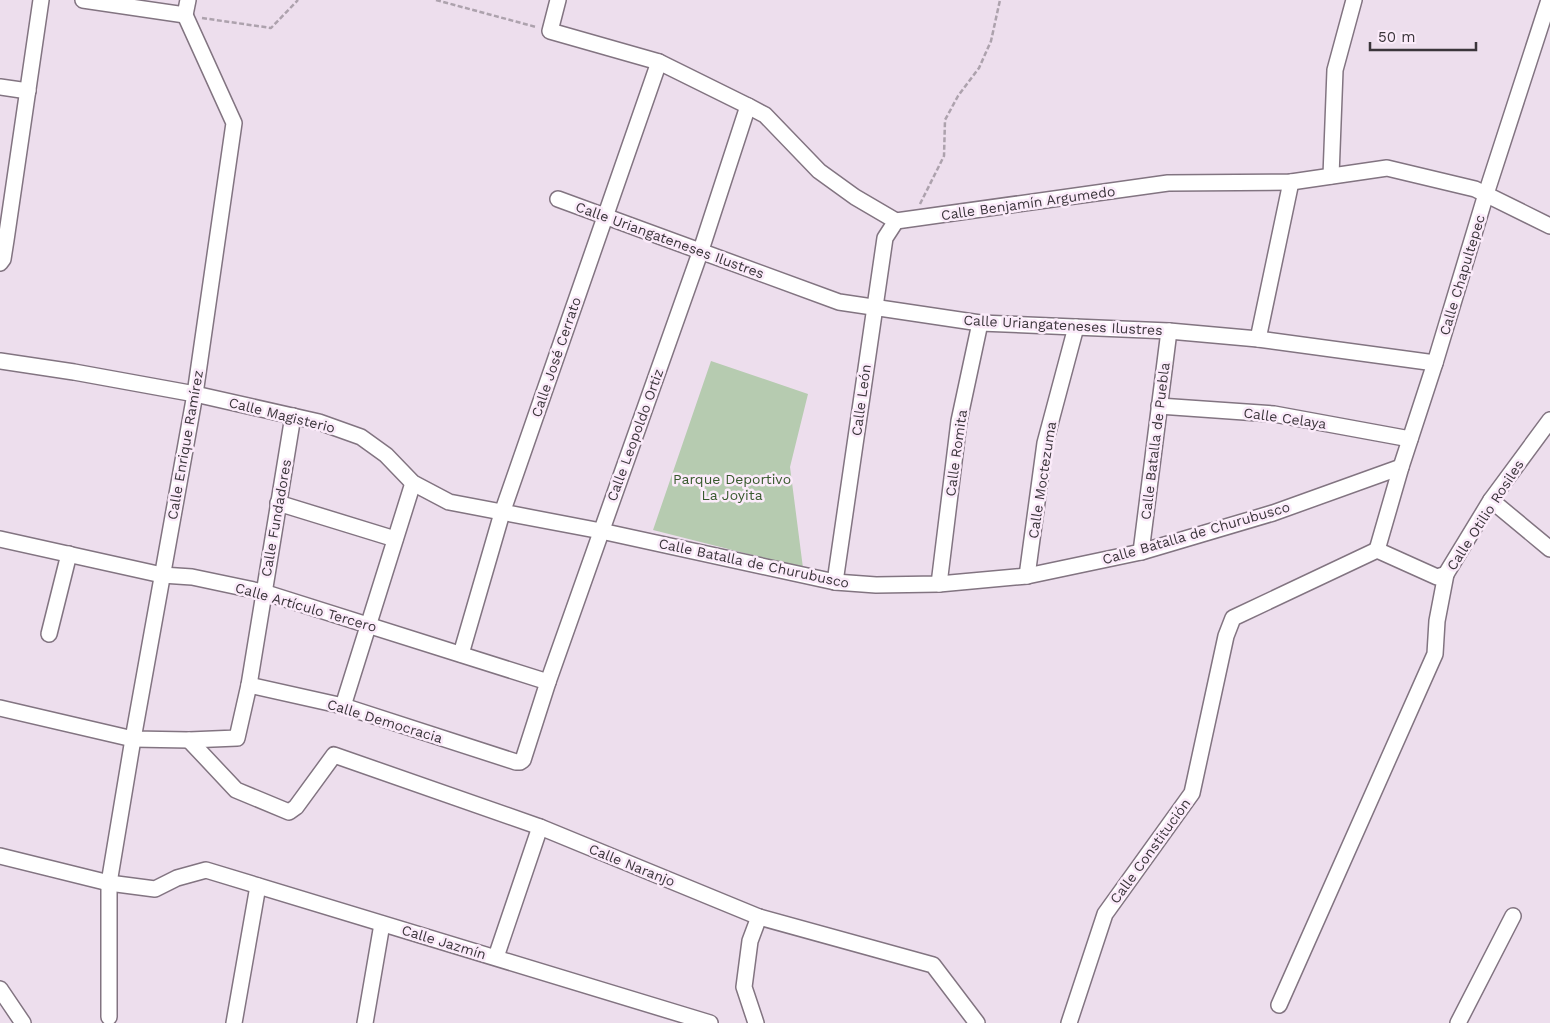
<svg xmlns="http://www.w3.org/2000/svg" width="1550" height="1023" font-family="'Work Sans',sans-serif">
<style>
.green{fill:#b6cbb0}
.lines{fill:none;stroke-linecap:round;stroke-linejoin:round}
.minor-casing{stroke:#827481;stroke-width:18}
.path{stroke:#ada2ad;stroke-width:2.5;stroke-dasharray:5 2.5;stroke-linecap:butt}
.minor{stroke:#fff;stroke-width:15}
.labels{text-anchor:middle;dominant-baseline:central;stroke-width:5;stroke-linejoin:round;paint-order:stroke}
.street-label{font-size:14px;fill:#3b353b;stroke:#fbebfa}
.park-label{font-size:14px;fill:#37592c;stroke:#fbebfa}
</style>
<rect width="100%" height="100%" fill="#eddeed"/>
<path class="green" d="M711,361L808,394L790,467L803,568L653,530Z"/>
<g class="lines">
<defs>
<g id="minor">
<path d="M83,0L185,15"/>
<path d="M558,0L550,31L659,62L748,106L765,115L819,171L855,197L896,221L1168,183L1291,182L1387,168L1475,189L1550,226"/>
<path d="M185,15L188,0"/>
<path d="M0,87L28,91"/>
<path d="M1331,176L1335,70L1354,0"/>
<path d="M558,199L839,302L980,323L1169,331L1258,339L1435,363"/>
<path d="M0,263L3,259L6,240L41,0"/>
<path d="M1258,339L1291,182"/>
<path d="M0,361L74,372L195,394L319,422L361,437L386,455L413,483L449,502L601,531L835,582L876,585L939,584L1027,576L1141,552L1273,513L1401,467"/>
<path d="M1159,406L1274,414L1410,439"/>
<path d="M1491,500L1550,549"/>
<path d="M278,503L395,539"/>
<path d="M0,539L162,575L192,577L263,592L548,682"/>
<path d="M1377,550L1401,467L1435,363L1486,194L1549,0"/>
<path d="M1377,550L1437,577L1446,574L1491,500L1550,420"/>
<path d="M1141,552L1169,331"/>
<path d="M1027,576L1045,443L1076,327"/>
<path d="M835,582L885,238L896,221"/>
<path d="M939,584L959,421L980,323"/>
<path d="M49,634L69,554"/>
<path d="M461,654L502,513L659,62"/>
<path d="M249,685L343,706L516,762H520L523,760L548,682L701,250L748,106"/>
<path d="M343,706L413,483"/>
<path d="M0,708L133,739L189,740L237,738L249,685L293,416"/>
<path d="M189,740L236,790L289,812L296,807L334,755L540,827L759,917L933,965L977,1023"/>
<path d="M0,856L109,883L155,889L177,878L206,870L710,1023"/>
<path d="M496,957L540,827"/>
<path d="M0,989L23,1023"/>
<path d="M1279,1005L1435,654L1437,621L1446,574"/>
<path d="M109,1017V883L133,739L195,394L234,123L185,15"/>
<path d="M234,1023L258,886"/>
<path d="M365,1023L382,924"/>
<path d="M756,1023L744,987L750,941L759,917"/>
<path d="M1069,1023L1105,914L1192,793L1226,636L1233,618L1377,550"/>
<path d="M1458,1023L1513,916"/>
</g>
</defs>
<use href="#minor" class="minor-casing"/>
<g class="path">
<path d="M436,0L536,27"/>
<path d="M202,18L271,28L298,0"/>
<path d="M920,204L944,156L945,120L958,96L979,68L991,41L1000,0"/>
</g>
<use href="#minor" class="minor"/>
</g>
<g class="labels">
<g class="street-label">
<text transform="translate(1028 203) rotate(-8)">Calle Benjamín Argumedo</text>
<text transform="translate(670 240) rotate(20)">Calle Uriangateneses Ilustres</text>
<text transform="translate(1462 275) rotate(-73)">Calle Chapultepec</text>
<text transform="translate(1063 325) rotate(3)">Calle Uriangateneses Ilustres</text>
<text transform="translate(556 357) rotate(-71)">Calle José Cerrato</text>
<text transform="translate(861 400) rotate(-82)">Calle León</text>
<text transform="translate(282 415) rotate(14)">Calle Magisterio</text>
<text transform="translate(1285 418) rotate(8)">Calle Celaya</text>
<text transform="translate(635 435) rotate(-70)">Calle Leopoldo Ortiz</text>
<text transform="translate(1155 441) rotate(-83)">Calle Batalla de Puebla</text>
<text transform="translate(185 445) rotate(-80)">Calle Enrique Ramírez</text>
<text transform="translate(956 453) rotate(-82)">Calle Romita</text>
<text transform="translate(1042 480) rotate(-81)">Calle Moctezuma</text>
<text transform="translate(1485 515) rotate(-57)">Calle Otilio Rosiles</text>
<text transform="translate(276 518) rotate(-80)">Calle Fundadores</text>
<text transform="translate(1196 533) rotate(-16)">Calle Batalla de Churubusco</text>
<text transform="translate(754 563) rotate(12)">Calle Batalla de Churubusco</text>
<text transform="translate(306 607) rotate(16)">Calle Artículo Tercero</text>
<text transform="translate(385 721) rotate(17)">Calle Democracia</text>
<text transform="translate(1150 851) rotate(-54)">Calle Constitución</text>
<text transform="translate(632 865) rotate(22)">Calle Naranjo</text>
<text transform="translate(444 942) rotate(17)">Calle Jazmín</text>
</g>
<g class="park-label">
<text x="732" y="479">Parque Deportivo<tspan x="732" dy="16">La Joyita</tspan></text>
</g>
</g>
<path d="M1370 42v8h106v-8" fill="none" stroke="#3b353b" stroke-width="2.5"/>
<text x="1378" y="42" font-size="15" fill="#3b353b" stroke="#fbebfa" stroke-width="4" paint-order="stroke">50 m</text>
</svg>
